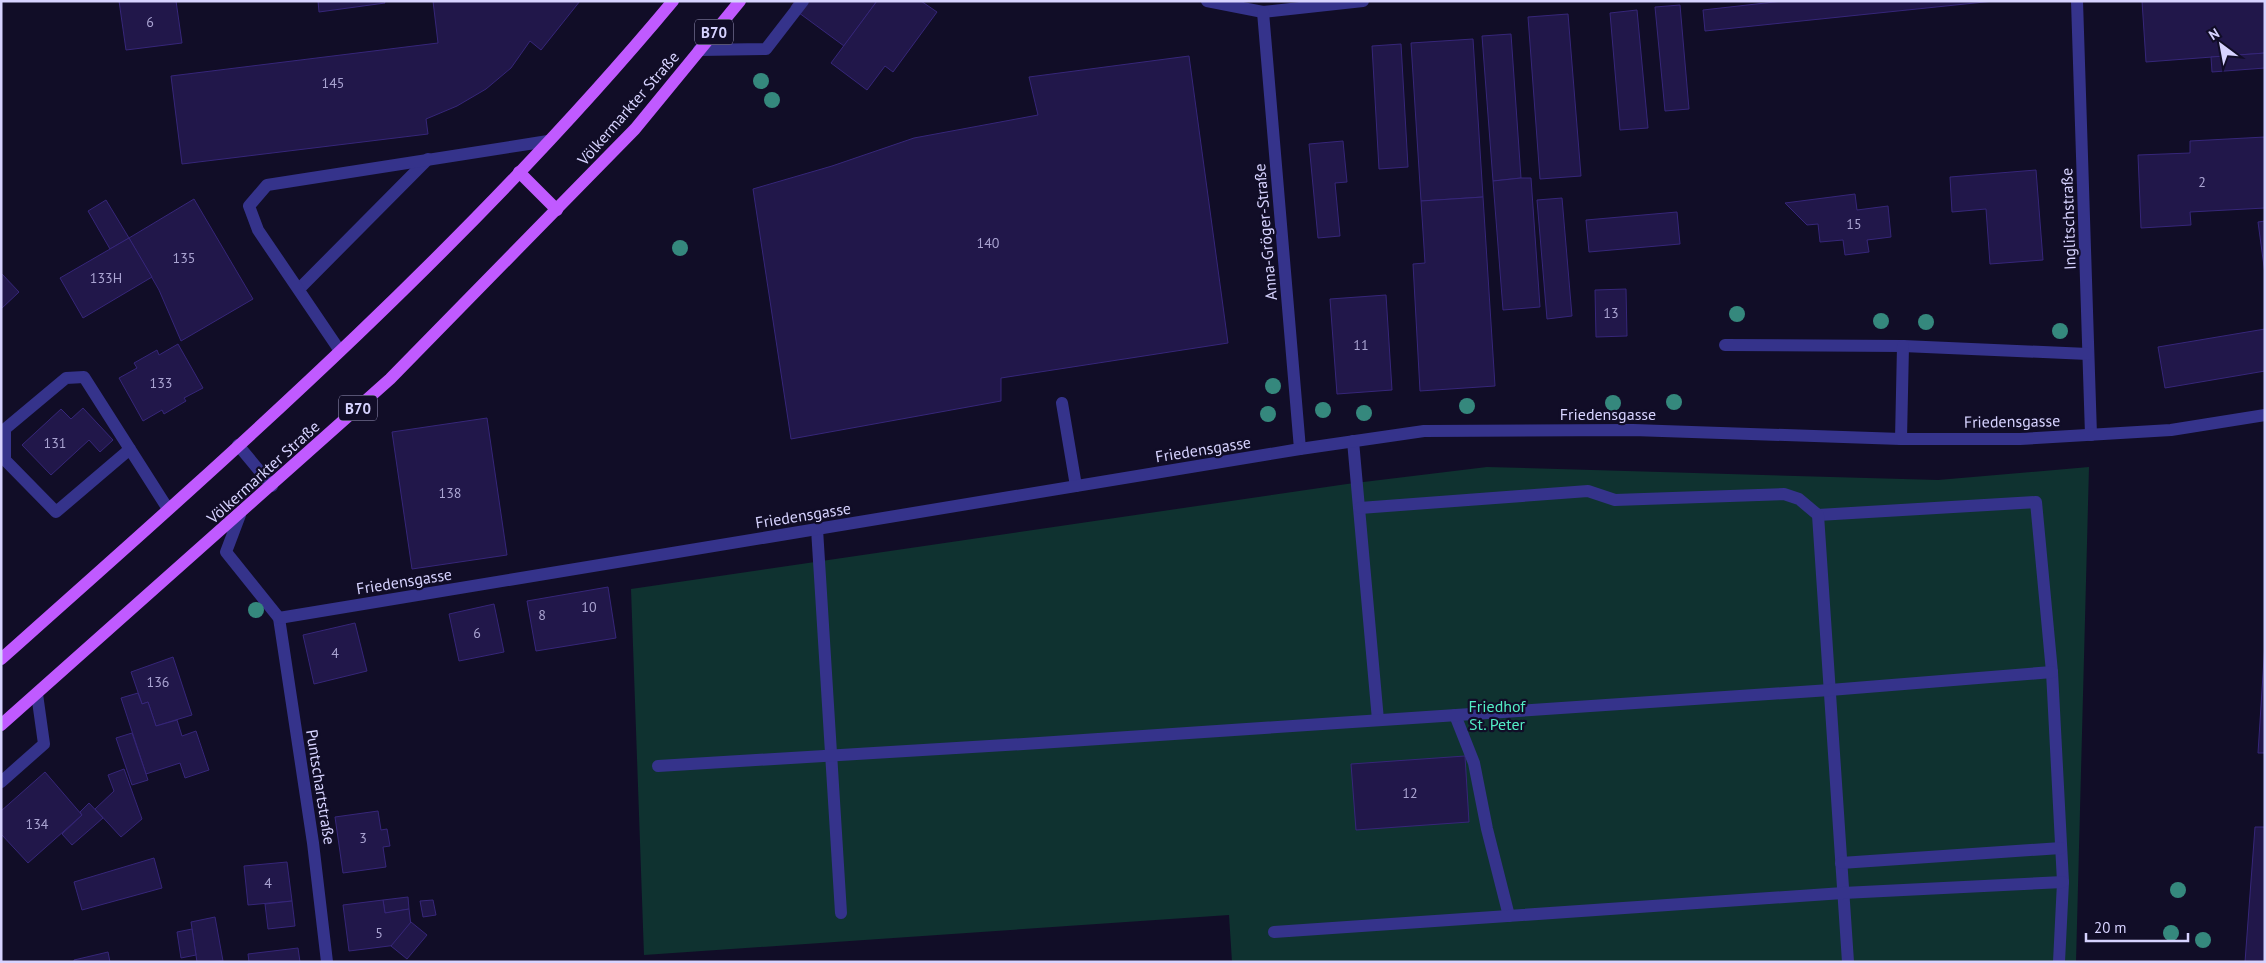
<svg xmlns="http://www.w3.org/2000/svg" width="2266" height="963" font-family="'PT Sans',sans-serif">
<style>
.green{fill:#0f3230}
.building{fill:#21174a;stroke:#362679}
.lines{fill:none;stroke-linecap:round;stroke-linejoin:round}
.minor{stroke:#35338b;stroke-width:12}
.major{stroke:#c05aff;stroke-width:12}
.tree{fill:#35887d}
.labels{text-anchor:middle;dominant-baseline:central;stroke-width:4.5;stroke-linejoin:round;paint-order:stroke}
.number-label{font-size:14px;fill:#aaa4d2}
.shield{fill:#110d27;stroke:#9c98be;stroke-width:1}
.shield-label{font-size:15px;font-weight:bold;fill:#d7d3ff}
.street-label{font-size:16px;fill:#d7d3ff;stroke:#110d27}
.park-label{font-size:16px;fill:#52ecc4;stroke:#110d27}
</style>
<rect width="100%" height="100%" fill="#110d27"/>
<path class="green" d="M1487,467L1938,480L2089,467L2076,962H1232L1229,915L644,955L631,589L1347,484Z"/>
<g class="building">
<path d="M119,1H176L182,43L126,50Z"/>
<path d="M318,1H384L385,3L319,12Z"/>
<path d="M433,1H580L541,50L530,41L511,68L486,89L457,106L426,119L428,134L182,164L171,76L438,43Z"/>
<path d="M795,1H877L844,46L791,7Z"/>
<path d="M877,1H921L937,12L893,72L885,66L867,90L831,63Z"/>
<path d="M1783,1H1994L1705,31L1703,10Z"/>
<path d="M2142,1H2265V53L2146,62Z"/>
<path d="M1680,5L1689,109L1665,111L1655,7Z"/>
<path d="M1637,10L1648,128L1620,130L1610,13Z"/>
<path d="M1568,14L1581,176L1540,179L1528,17Z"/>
<path d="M1511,34L1521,178L1493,181L1482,36Z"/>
<path d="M1473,39L1483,197L1421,201L1411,43Z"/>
<path d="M1401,44L1408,167L1379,169L1372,46Z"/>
<path d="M2265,53V68L2212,72L2211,57Z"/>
<path d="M1189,56L1228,343L1001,378V401L791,439L753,189L832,166L914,138L1038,115L1029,77Z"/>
<path d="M2265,137V208L2190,212L2191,225L2141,228L2138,155L2190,153V141Z"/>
<path d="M1343,141L1347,182L1335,183L1340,236L1318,238L1309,144Z"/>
<path d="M2036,170L2043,260L1990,264L1986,209L1952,212L1950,177Z"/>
<path d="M1521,178H1531L1540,307L1503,310L1493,181Z"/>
<path d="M1855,194L1857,210L1888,206L1891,237L1867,240L1869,252L1845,255L1843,240L1820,242L1818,224L1807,225L1785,203Z"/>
<path d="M1483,197L1495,386L1420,391L1413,264L1425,263L1421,201Z"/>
<path d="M1562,198L1572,316L1547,319L1537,200Z"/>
<path d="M194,199L253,299L181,341L159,290L129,238Z"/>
<path d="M106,200L129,238L110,249L88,211Z"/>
<path d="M1677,212L1680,244L1589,252L1586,220Z"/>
<path d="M2265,221V274L2258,222Z"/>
<path d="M129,238L152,277L83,318L60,278Z"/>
<path d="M1,273L19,292L1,309Z"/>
<path d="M1626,289L1627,336L1596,337L1595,290Z"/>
<path d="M1386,295L1392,390L1337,394L1330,299Z"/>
<path d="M2265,329V371L2165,388L2158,347Z"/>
<path d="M178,344L203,388L184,398L186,401L164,414L162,410L143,421L119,378L137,368L134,363L157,350L159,355Z"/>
<path d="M83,408L113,440L100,452L89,440L51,475L22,445L61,409L71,419Z"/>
<path d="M487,418L507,555L412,569L392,432Z"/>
<path d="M608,587L616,638L536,651L527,601Z"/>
<path d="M494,604L504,652L459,661L449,614Z"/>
<path d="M355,623L367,671L314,684L303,635Z"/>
<path d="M2265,643V753H2258Z"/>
<path d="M173,657L192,715L156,726L148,702L142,704L131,672Z"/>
<path d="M138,693L142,704L148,702L156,726L177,720L182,736L196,731L209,770L185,778L180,763L146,774L121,698Z"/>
<path d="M132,733L148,780L132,785L116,738Z"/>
<path d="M1465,756L1469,822L1356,830L1351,764Z"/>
<path d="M124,769L142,819L121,837L95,809L114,791L108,775Z"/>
<path d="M45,772L82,815L28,863L1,834V811Z"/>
<path d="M89,803L103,818L72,845L62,834L82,815L80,812Z"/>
<path d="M378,811L381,830L387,829L390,846L383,847L386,867L343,873L335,817Z"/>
<path d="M2255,827H2265V962H2245Z"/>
<path d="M154,858L162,888L82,910L74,882Z"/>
<path d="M287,862L292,901L248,905L244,866Z"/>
<path d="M408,897L409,909L385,913L383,900Z"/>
<path d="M383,900L385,913L409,909L413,943L349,951L343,905Z"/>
<path d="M433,900L436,915L423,917L420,901Z"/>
<path d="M292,901L295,926L268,929L265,904Z"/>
<path d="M215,917L223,961L197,962L191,922Z"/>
<path d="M411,922L427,935L407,959L391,946Z"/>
<path d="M192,929L196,955L181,958L177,932Z"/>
<path d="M298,948L300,962H249L248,954Z"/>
<path d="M108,952L110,962H74V960Z"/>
</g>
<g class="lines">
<g class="minor">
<path d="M1207,1L1263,12L1363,1"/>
<path d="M2077,1L2091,435"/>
<path d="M1263,12L1300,449"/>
<path d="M699,50L766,49L803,1"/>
<path d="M299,289L428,159"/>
<path d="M1725,345L1903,346L2088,354"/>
<path d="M340,351L258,230L249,206L267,185L548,141"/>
<path d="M1062,403L1076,486"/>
<path d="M1901,439L1903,346"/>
<path d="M1353,441L1378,720"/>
<path d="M238,445L272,486"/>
<path d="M130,449L56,512L5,460V429L66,378L84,377L168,509"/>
<path d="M1360,508L1588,491L1615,500L1784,494L1799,499L1818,515L2036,502L2052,672L2063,882L2059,962"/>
<path d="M240,515L226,552L279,618L313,843L327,962"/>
<path d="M1818,515L1848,962"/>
<path d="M817,529L841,913"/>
<path d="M279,618L1300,449L1424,431L1633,430L1901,439H2020L2171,430L2265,415"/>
<path d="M1455,715L1474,763L1487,829L1509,916"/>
<path d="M658,766L1039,743L1830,690L2052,672"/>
<path d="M1,782L44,744L37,694"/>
<path d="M1841,863L2061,848"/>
<path d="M1274,932L1843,893L2063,882"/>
</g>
<g class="major">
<path d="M519,172L557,210"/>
<path d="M1,659C235,451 472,242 673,1"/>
<path d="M1,725L390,379L635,129L740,1"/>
</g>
</g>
<g class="tree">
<circle cx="761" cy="81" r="8"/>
<circle cx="772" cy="100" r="8"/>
<circle cx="680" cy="248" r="8"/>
<circle cx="1737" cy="314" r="8"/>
<circle cx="1881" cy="321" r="8"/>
<circle cx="1926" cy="322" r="8"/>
<circle cx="2060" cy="331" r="8"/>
<circle cx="1273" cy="386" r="8"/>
<circle cx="1674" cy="402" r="8"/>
<circle cx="1613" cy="403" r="8"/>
<circle cx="1467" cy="406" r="8"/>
<circle cx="1323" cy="410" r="8"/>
<circle cx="1364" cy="413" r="8"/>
<circle cx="1268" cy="414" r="8"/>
<circle cx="256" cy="610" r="8"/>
<circle cx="2178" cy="890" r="8"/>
<circle cx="2171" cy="933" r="8"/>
<circle cx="2203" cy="940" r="8"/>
</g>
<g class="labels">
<g class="number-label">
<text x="150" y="22">6</text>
<text x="333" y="83">145</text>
<text x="2202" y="182">2</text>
<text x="1854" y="224">15</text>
<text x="988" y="243">140</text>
<text x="184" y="258">135</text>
<text x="106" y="278">133H</text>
<text x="1611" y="313">13</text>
<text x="1361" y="345">11</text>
<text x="161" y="383">133</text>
<text x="55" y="443">131</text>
<text x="450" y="493">138</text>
<text x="589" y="607">10</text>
<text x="542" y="615">8</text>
<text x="477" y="633">6</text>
<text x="335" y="653">4</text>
<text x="158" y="682">136</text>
<text x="1410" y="793">12</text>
<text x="37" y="824">134</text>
<text x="363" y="838">3</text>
<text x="268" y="883">4</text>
<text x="379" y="933">5</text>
</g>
<g class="shield">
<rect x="695" y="19.5" width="38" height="25" rx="4"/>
<rect x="339" y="395.5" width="38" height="25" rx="4"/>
</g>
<g class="shield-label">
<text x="714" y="32">B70</text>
<text x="358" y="408">B70</text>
</g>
<g class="street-label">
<text transform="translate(628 108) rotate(-49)">Völkermarkter Straße</text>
<text transform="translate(2068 219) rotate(-92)">Inglitschstraße</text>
<text transform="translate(1265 232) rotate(-95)">Anna-Gröger-Straße</text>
<text x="1608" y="414">Friedensgasse</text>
<text transform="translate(2012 421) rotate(-1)">Friedensgasse</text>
<text transform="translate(1203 449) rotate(-9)">Friedensgasse</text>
<text transform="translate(263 472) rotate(-42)">Völkermarkter Straße</text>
<text transform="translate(803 515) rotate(-9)">Friedensgasse</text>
<text transform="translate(404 581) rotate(-9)">Friedensgasse</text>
<text transform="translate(321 787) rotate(81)">Puntschartstraße</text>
</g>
<g class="park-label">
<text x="1497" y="706">Friedhof<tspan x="1497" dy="18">St. Peter</tspan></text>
</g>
</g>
<rect width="2266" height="963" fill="none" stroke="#d7d3ff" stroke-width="5"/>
<g transform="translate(2221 45) rotate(328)" stroke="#110d27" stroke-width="4" paint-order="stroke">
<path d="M0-4L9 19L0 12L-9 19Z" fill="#d7d3ff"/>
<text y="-8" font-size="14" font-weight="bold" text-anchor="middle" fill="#d7d3ff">N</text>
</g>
<path d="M2086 933v8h102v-8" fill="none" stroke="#d7d3ff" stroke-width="2.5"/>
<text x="2094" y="933" font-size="15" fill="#d7d3ff" stroke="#110d27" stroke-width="4" paint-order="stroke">20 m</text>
</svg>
